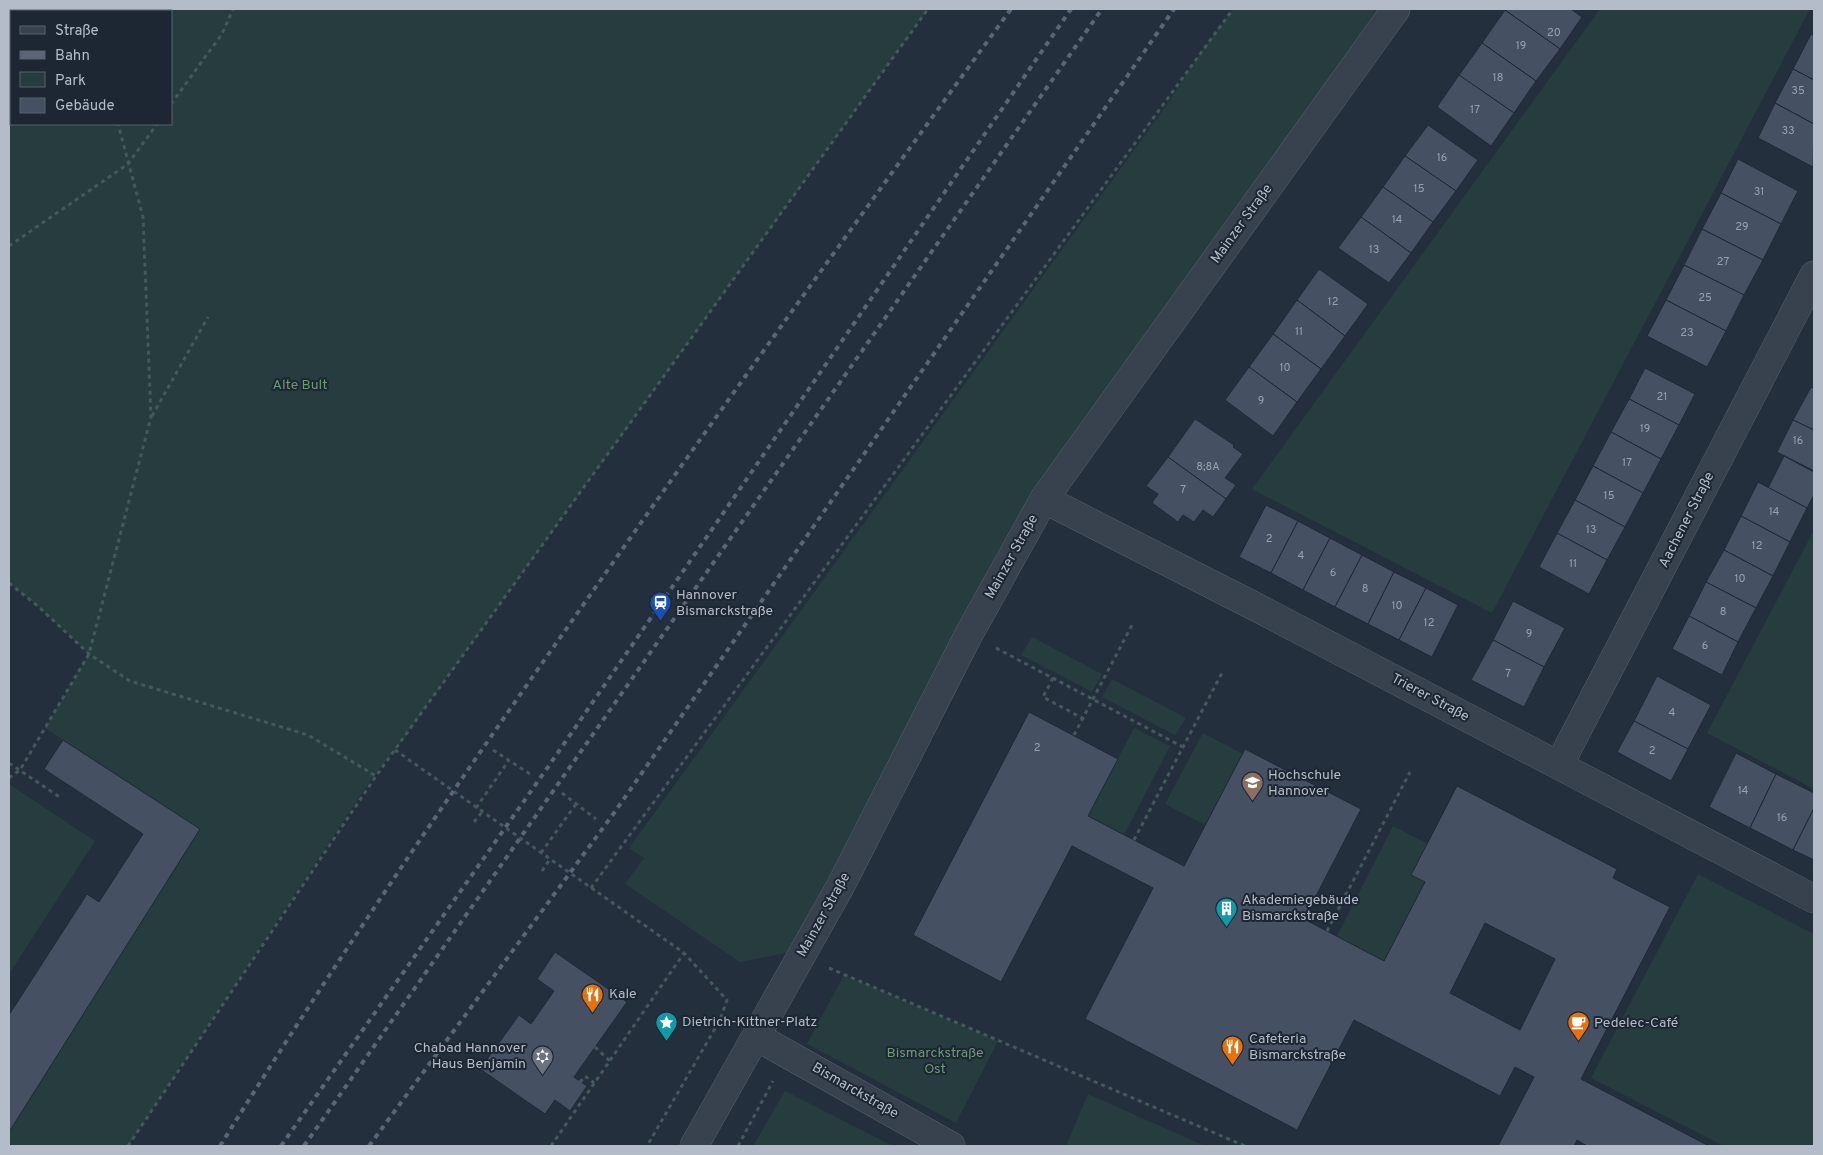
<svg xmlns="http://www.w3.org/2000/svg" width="1823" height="1155" font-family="Overpass,sans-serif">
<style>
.green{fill:#263c3f;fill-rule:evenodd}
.building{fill:#455162;stroke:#1f2835;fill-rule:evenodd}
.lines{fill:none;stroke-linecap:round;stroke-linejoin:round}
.minor-casing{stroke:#565f6c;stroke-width:29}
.tertiary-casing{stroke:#565f6c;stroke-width:29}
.path{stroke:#44595c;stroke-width:3;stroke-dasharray:4 4;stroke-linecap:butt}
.minor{stroke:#38414e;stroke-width:28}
.tertiary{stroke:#38414e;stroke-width:28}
.rail{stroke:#5a6575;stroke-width:4;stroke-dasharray:5 5;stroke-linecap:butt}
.labels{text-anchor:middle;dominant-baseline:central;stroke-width:4;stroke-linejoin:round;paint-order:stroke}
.number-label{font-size:11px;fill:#98a1af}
.street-label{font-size:14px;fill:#b4bcc9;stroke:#1d2633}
.park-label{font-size:14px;fill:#6b9a76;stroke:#1d2633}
.poi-label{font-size:14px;fill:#b4bcc9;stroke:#1d2633;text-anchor:start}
</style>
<rect width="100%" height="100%" fill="#242f3e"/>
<g class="green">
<path d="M9,9H928L395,750L374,775L128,1146H9V1132L200,829L45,728L89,654L39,607L9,583ZM11,11H171V124H11Z"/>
<path d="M1233,9H1391L1035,492L830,880L786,953L740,962L625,884L644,858L629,848L1168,103L1196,59Z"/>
<path d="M1600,9H1810L1492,613L1252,489Z"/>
<path d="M1814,530V789L1707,733Z"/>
<path d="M1032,637L1102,674L1092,692L1021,655Z"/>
<path d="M1112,679L1186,718L1175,735L1102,697Z"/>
<path d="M1134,728L1170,746L1124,835L1088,816Z"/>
<path d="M1203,733L1243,754L1205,825L1165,804Z"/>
<path d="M9,784L95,841L9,974Z"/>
<path d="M1393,826L1428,844L1425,882L1384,961L1337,936Z"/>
<path d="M1698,874L1814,934V1146H1724L1591,1078Z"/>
<path d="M844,975L998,1041L956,1123L807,1044Z"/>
<path d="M785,1091L893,1146H753Z"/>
<path d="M1088,1094L1205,1146H1066Z"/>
</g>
<g class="building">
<path d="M1506,9H1571L1582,17L1560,49L1505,10Z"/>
<path d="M1505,10L1560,49L1536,81L1482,43Z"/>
<path d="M1811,34L1814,36V80L1793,69Z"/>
<path d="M1482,43L1536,81L1514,113L1459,75Z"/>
<path d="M1793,69L1814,80V124L1775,103Z"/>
<path d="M1459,75L1514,113L1491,146L1437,107Z"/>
<path d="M1775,103L1814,124L1813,167L1758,138Z"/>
<path d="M1428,125L1478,160L1456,191L1405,156Z"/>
<path d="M1405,156L1456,191L1433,222L1383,187Z"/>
<path d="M1738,159L1798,191L1781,224L1721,193Z"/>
<path d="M1383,187L1433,222L1411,253L1361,217Z"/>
<path d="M1721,193L1781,224L1763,260L1702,229Z"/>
<path d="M1361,217L1411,253L1389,283L1338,248Z"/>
<path d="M1702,229L1763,260L1744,295L1684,265Z"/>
<path d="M1684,265L1744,295L1726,331L1666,300Z"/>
<path d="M1319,269L1368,304L1345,336L1297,300Z"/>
<path d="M1297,300L1345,336L1321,369L1273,334Z"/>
<path d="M1666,300L1726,331L1707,367L1647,336Z"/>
<path d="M1273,334L1321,369L1297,402L1249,367Z"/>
<path d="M1249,367L1297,402L1273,436L1225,400Z"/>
<path d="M1645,368L1695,394L1679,425L1629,399Z"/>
<path d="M1811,387L1814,389V430L1793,420Z"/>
<path d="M1629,399L1679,425L1661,459L1611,432Z"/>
<path d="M1195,419L1234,445L1233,447L1243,454L1225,478L1236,485L1226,499L1168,457Z"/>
<path d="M1793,420L1814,430V471L1777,452Z"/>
<path d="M1611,432L1661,459L1643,493L1593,466Z"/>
<path d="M1784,456L1814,472V495L1807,508L1768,488Z"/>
<path d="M1168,457L1226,499L1213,517L1203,510L1194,522L1183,515L1178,522L1152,503L1158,494L1146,486Z"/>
<path d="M1593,466L1643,493L1625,527L1575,500Z"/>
<path d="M1758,482L1807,508L1790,542L1741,516Z"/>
<path d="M1575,500L1625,527L1607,560L1557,533Z"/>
<path d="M1266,505L1298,521L1271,573L1239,557Z"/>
<path d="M1741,516L1790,542L1773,576L1724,550Z"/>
<path d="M1298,521L1330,538L1303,590L1271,573Z"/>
<path d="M1557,533L1607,560L1589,594L1539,567Z"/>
<path d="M1330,538L1362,555L1335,607L1303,590Z"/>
<path d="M1724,550L1773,576L1756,608L1706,582Z"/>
<path d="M1362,555L1394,572L1368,624L1335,607Z"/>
<path d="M1394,572L1426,588L1399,640L1368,624Z"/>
<path d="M1706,582L1756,608L1738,642L1689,616Z"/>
<path d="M1426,588L1458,605L1432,657L1399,640Z"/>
<path d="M1513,601L1565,628L1544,667L1493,640Z"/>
<path d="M1689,616L1738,642L1722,675L1672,649Z"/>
<path d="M1493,640L1544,667L1524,707L1471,680Z"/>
<path d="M1657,676L1711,705L1688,749L1634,721Z"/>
<path d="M1029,712L1118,759L1088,816L1184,866L1245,749L1361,809L1304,919L1384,961L1425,882L1411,875L1457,786L1617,869L1613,878L1670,907L1581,1079L1709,1146H1587L1577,1140L1574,1146H1498L1534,1077L1515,1067L1500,1096L1354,1020L1297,1130L1085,1019L1153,888L1072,846L1001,982L913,935ZM1485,923L1555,959L1520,1030L1450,993Z"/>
<path d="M1634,721L1688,749L1671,781L1617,752Z"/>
<path d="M63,740L200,829L9,1132V1015L87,894L99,902L143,834L44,769Z"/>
<path d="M1736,753L1776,774L1750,828L1709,807Z"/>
<path d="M1776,774L1814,793V808L1793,850L1750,828Z"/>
<path d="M1814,808V860L1793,850Z"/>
<path d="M555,952L627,1002L574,1077L587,1086L570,1111L555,1100L545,1114L480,1069L519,1015L531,1024L554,991L537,979Z"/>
</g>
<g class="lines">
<defs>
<g id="minor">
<path d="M1044,499L1256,607L1814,899"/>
<path d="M1559,765L1814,275"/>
<path d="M757,1037L951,1146"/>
</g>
<path id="tertiary" d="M694,1146L840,887L969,634L1044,499L1396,9"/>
</defs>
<use href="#minor" class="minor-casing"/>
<use href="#tertiary" class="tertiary-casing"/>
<g class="path">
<path d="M91,9V11"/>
<path d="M116,11L118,9"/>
<path d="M9,102L11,100"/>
<path d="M171,104L222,34L233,9"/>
<path d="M9,246L128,164L157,124"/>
<path d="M152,416L208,317"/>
<path d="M9,583L39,607L89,654L130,681L308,735L376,776"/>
<path d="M996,648L1183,747"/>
<path d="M1053,678L1043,697L1084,719"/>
<path d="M1074,735L1132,625"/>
<path d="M395,750L684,953L727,1000L720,1020L647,1146"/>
<path d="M493,750L530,774"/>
<path d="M9,763L61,798"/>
<path d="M9,778L20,770L89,654L151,417L143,217L118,124"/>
<path d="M562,793L596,819"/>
<path d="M476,808L509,760"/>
<path d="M474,822L482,812"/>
<path d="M1134,840L1222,673"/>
<path d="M541,853L576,804"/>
<path d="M542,871L550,859"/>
<path d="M591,888L1233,9"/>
<path d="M1327,931L1410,772"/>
<path d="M829,968L1245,1146"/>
<path d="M595,1047L610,1061"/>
<path d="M580,1082L585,1076L594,1083"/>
<path d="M128,1146L376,776L928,9"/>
<path d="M551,1146L684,953"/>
<path d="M738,1146L773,1081"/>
</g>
<use href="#minor" class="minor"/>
<use href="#tertiary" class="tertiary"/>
<g class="rail">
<path d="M220,1146C334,963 456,785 581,608C722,407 866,208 1011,9"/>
<path d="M281,1146L548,767L1071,9"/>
<path d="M304,1146L1102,9"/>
<path d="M369,1146L614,813L1174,9"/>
</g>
</g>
<defs>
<symbol id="station-pin" viewBox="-11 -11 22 30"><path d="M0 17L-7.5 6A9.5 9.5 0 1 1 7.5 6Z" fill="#1a4fb4" stroke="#1d2633"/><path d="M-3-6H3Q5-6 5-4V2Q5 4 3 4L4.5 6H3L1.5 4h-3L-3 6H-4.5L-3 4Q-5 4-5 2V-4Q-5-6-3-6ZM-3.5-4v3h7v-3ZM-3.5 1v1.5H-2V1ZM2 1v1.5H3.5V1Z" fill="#fff"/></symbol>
<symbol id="university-pin" viewBox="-11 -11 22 30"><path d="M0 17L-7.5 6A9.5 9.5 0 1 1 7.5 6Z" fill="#8d6e63" stroke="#1d2633"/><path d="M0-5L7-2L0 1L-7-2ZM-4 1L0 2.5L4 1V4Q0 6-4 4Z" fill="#fff"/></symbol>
<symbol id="building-pin" viewBox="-11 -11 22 30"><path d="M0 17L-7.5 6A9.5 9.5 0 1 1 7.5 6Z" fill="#0f9aa8" stroke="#1d2633"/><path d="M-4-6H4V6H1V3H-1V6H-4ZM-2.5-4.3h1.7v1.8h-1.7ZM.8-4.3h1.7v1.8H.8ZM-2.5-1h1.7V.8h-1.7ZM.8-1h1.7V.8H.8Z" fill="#fff"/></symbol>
<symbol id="restaurant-pin" viewBox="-11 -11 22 30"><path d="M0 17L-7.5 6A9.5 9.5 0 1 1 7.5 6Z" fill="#e8710a" stroke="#1d2633"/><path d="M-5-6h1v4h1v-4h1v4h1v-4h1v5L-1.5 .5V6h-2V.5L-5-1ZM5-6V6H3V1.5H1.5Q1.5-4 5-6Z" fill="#fff"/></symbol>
<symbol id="sight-pin" viewBox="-11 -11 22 30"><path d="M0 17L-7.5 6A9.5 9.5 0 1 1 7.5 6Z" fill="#0f9aa8" stroke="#1d2633"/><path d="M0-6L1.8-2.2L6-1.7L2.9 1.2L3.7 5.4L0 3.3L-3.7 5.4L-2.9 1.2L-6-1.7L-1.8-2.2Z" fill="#fff"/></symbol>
<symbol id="cafe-pin" viewBox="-11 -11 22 30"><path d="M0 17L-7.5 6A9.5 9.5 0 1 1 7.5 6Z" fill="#e8710a" stroke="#1d2633"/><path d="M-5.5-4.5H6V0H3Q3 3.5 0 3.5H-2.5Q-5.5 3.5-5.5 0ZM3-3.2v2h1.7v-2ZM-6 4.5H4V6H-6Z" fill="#fff"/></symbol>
<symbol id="synagogue-pin" viewBox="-11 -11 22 30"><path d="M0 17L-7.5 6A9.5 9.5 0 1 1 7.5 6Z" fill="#6b7280" stroke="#1d2633"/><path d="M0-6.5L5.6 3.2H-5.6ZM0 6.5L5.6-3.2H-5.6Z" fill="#fff"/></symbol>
</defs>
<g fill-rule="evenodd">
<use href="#station-pin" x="648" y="590" width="25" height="34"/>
<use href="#university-pin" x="1240" y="770" width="25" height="34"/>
<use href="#building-pin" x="1214" y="896" width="25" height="34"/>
<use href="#restaurant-pin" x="580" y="982" width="25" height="34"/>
<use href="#sight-pin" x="654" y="1010" width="25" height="34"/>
<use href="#cafe-pin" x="1566" y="1010" width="25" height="34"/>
<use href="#restaurant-pin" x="1220" y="1034" width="25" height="34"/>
<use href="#synagogue-pin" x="530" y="1044" width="25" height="34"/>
</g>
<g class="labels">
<g class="number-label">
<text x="1554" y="33">20</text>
<text x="1521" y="46">19</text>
<text x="1498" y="78">18</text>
<text x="1798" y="91">35</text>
<text x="1475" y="110">17</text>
<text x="1788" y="131">33</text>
<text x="1442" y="158">16</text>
<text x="1419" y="189">15</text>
<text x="1759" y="192">31</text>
<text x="1397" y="220">14</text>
<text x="1742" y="227">29</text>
<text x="1374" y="250">13</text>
<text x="1723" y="262">27</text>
<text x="1705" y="298">25</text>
<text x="1333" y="302">12</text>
<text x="1299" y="332">11</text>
<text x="1687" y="333">23</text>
<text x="1285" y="368">10</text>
<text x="1662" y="397">21</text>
<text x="1261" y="401">9</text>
<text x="1645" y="429">19</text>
<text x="1798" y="441">16</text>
<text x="1627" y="463">17</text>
<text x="1208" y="467">8;8A</text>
<text x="1183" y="490">7</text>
<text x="1609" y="496">15</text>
<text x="1774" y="512">14</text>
<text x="1591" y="530">13</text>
<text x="1269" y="539">2</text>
<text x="1757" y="546">12</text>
<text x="1301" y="556">4</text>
<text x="1573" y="564">11</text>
<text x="1333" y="573">6</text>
<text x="1740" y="579">10</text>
<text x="1365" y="589">8</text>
<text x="1397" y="606">10</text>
<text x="1723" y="612">8</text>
<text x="1429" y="623">12</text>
<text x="1529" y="634">9</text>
<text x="1705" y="646">6</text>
<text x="1508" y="674">7</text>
<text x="1672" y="713">4</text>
<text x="1037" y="748">2</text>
<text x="1652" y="751">2</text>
<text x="1743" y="791">14</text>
<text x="1782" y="818">16</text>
</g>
<g class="street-label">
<text transform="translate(1242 224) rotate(-54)">Mainzer Straße</text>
<text transform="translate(1687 520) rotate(-63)">Aachener Straße</text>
<text transform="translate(1012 557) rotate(-61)">Mainzer Straße</text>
<text transform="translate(1430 698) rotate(28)">Trierer Straße</text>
<text transform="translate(824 915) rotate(-61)">Mainzer Straße</text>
<text transform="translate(855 1091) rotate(30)">Bismarckstraße</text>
</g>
<g class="park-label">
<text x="300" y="385">Alte Bult</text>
<text x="935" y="1053">Bismarckstraße<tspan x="935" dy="16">Ost</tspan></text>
</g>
<g class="poi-label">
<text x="676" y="595">Hannover<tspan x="676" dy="16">Bismarckstraße</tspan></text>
<text x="1268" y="775">Hochschule<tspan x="1268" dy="16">Hannover</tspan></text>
<text x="1242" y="900">Akademiegebäude<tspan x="1242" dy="16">Bismarckstraße</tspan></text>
<text x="609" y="994">Kale</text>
<text x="682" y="1022">Dietrich-Kittner-Platz</text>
<text x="1594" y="1023">Pedelec-Café</text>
<text x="1249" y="1039">Cafeteria<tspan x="1249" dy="16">Bismarckstraße</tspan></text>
<text x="526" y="1048" text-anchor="end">Chabad Hannover<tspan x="526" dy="16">Haus Benjamin</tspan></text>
</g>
</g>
<rect width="1823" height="1155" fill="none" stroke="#b4bcc9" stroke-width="20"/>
<rect x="10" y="10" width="162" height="115" fill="#1d2633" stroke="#59626f"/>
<rect x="20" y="26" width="25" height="8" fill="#38414e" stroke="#59626f"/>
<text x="55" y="35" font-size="15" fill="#b4bcc9">Straße</text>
<rect x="20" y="51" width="25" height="8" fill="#5a6575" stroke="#59626f"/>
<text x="55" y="60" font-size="15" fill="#b4bcc9">Bahn</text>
<rect x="20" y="72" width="25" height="15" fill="#263c3f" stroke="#59626f"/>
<text x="55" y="85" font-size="15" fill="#b4bcc9">Park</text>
<rect x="20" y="98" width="25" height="15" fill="#455162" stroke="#59626f"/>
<text x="55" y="110" font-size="15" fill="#b4bcc9">Gebäude</text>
</svg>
